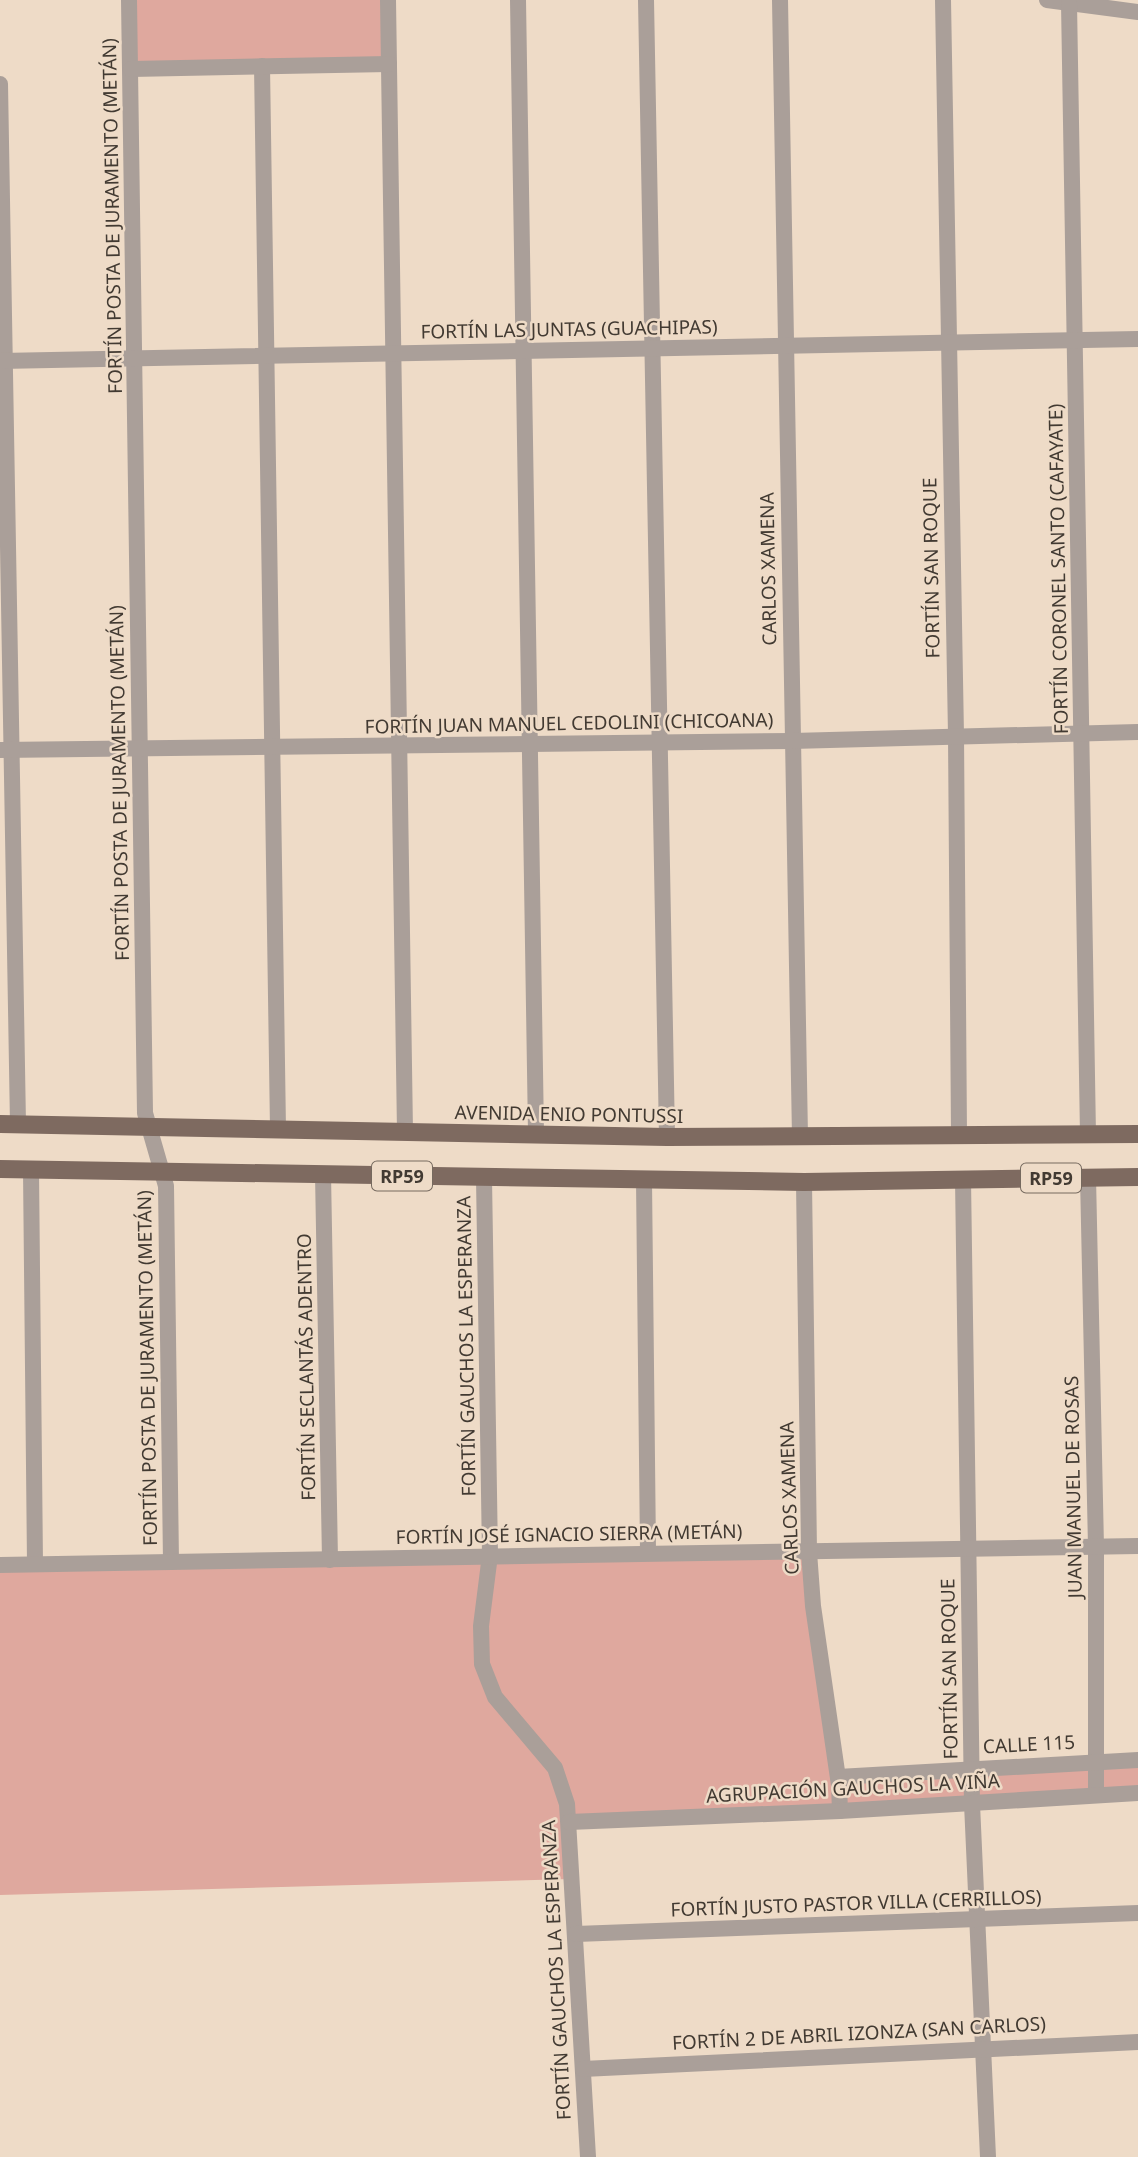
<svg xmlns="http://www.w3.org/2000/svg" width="1138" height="2157" font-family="'Noto Sans',sans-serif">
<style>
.green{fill:#dfa89e}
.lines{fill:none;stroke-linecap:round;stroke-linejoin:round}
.street{stroke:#aa9f99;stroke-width:16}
.primary{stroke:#7e6a60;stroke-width:18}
.labels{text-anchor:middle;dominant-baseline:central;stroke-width:5;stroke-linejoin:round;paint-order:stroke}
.shield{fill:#eedbc7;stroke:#766a5f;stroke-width:2}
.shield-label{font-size:18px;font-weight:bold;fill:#423a32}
.street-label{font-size:19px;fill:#423a32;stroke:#eedbc7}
</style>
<rect width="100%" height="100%" fill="#eedbc7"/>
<g class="green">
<path d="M134,0H384L386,60L136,65Z"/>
<path d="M807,1555L834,1777L1138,1761V1792L567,1823L570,1879L0,1895V1569Z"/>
</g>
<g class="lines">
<g class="street">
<path d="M129,0L145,1113L166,1186L171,1562"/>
<path d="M388,0L405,1132"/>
<path d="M518,0L536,1133"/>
<path d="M646,0L667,1137"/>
<path d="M780,0L800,1137"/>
<path d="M943,0L956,735L959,1134"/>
<path d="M1047,0L1138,12"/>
<path d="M1069,3L1088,1135"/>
<path d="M262,66L278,1129"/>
<path d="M131,69L389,64"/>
<path d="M0,84L18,1124"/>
<path d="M0,361L1138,339"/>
<path d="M0,750L792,741L1138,732"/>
<path d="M31,1170L35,1564"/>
<path d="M323,1174L330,1560"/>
<path d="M1088,1177L1096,1547V1795"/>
<path d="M484,1178L490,1555L481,1626L482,1664L495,1697L555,1768L567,1804L588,2157"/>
<path d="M963,1179L972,1804L988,2157"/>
<path d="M644,1180L648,1552"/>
<path d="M804,1182L809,1552L813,1606L839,1785L840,1811"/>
<path d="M0,1565C379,1556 759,1554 1138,1546"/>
<path d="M838,1777L1138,1760"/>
<path d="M569,1822L840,1811L1138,1793"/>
<path d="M576,1934L1138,1913"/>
<path d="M583,2069L1138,2042"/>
</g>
<g class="primary">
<path d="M0,1124L667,1137L1138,1134"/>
<path d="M0,1169L804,1182L1138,1177"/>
</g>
</g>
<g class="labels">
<g class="shield">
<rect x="372" y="1161.5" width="60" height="29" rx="5"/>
<rect x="1021" y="1163.5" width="60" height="29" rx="5"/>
</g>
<g class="shield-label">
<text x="402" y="1176">RP59</text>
<text x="1051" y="1178">RP59</text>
</g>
<g class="street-label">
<text transform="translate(112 216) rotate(-91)">FORTÍN POSTA DE JURAMENTO (METÁN)</text>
<text transform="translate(569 329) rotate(-1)">FORTÍN LAS JUNTAS (GUACHIPAS)</text>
<text transform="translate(931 568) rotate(-91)">FORTÍN SAN ROQUE</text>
<text transform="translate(768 569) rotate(-91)">CARLOS XAMENA</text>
<text transform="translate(1058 569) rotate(-91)">FORTÍN CORONEL SANTO (CAFAYATE)</text>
<text transform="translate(569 723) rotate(-1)">FORTÍN JUAN MANUEL CEDOLINI (CHICOANA)</text>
<text transform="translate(119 783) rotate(-91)">FORTÍN POSTA DE JURAMENTO (METÁN)</text>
<text transform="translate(569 1114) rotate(1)">AVENIDA ENIO PONTUSSI</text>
<text transform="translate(466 1346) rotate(-91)">FORTÍN GAUCHOS LA ESPERANZA</text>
<text transform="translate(306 1367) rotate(-91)">FORTÍN SECLANTÁS ADENTRO</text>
<text transform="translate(147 1368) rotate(-91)">FORTÍN POSTA DE JURAMENTO (METÁN)</text>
<text transform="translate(1073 1487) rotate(-91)">JUAN MANUEL DE ROSAS</text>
<text transform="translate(789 1498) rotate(-92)">CARLOS XAMENA</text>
<text transform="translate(569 1534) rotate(-1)">FORTÍN JOSÉ IGNACIO SIERRA (METÁN)</text>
<text transform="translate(949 1669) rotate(-91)">FORTÍN SAN ROQUE</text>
<text transform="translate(1029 1744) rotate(-3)">CALLE 115</text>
<text transform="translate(853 1788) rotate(-3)">AGRUPACIÓN GAUCHOS LA VIÑA</text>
<text transform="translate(856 1903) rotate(-2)">FORTÍN JUSTO PASTOR VILLA (CERRILLOS)</text>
<text transform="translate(556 1970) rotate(-93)">FORTÍN GAUCHOS LA ESPERANZA</text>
<text transform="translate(859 2033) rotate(-3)">FORTÍN 2 DE ABRIL IZONZA (SAN CARLOS)</text>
</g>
</g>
</svg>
